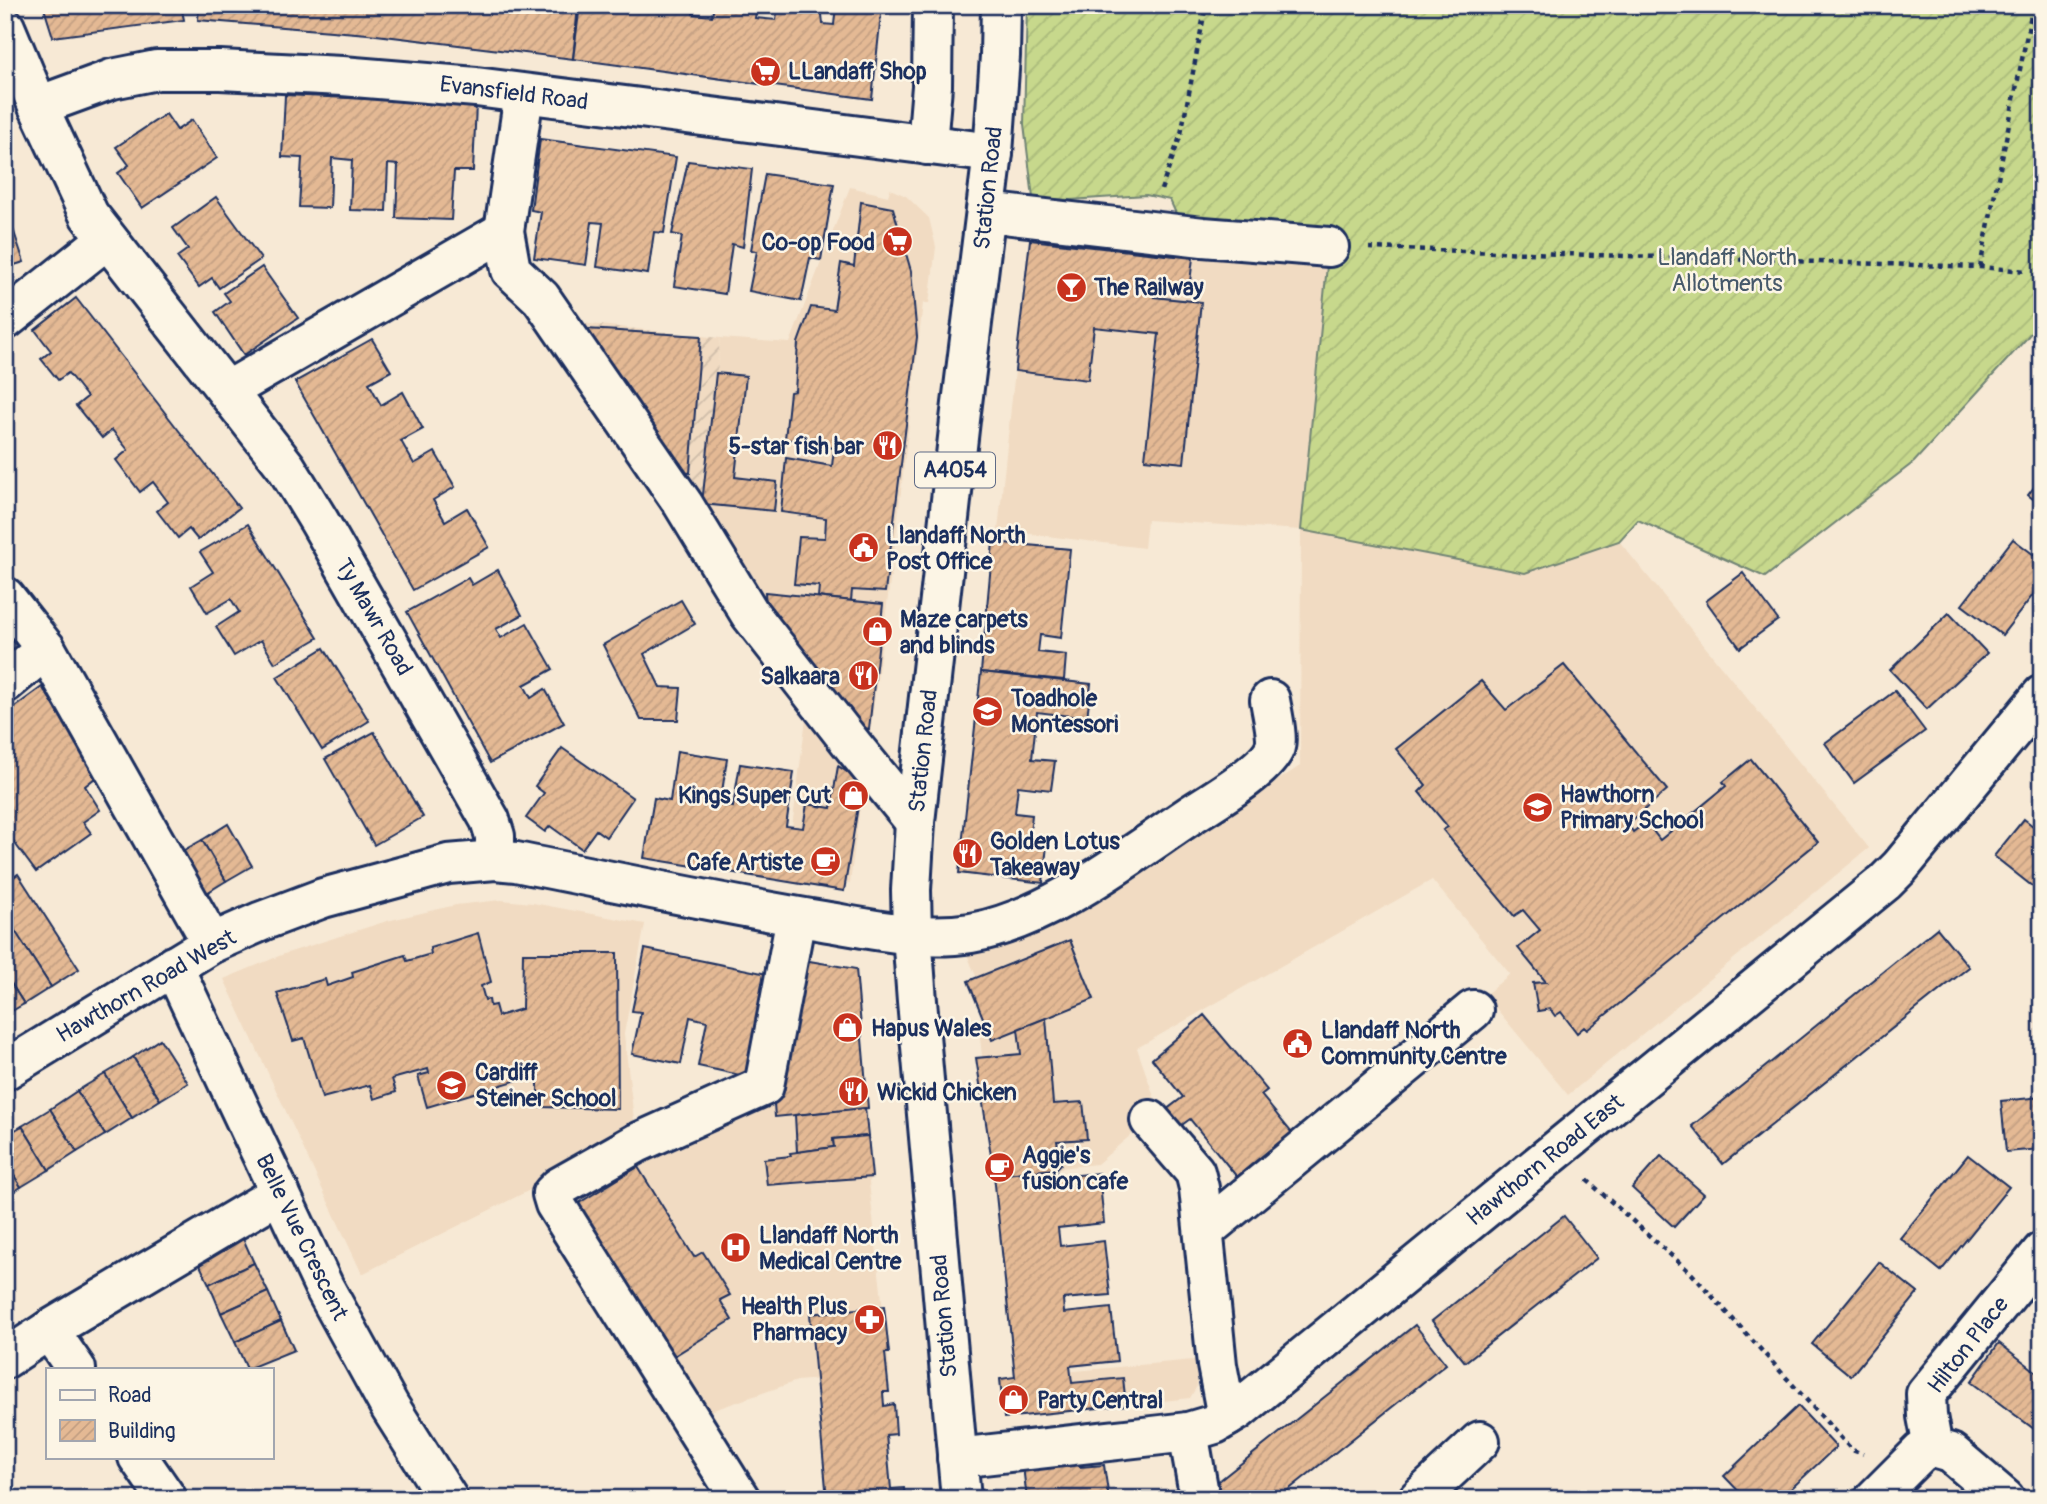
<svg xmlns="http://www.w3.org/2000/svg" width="2047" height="1504" font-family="Pangolin,sans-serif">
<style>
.built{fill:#f1dbc2}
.industrial{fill:url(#industrial-furrows)}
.garden{fill:url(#garden-furrows);stroke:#718475;stroke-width:2}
.building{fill:url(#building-hatch);stroke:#1b2f5e;stroke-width:2}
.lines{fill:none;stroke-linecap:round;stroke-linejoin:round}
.minor-casing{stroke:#1b2f5e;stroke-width:44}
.major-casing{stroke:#1b2f5e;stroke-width:44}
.path{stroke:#1b2f5e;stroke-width:4.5;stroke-dasharray:5 5;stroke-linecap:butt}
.minor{stroke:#fcf5e5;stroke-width:38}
.major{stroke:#fcf5e5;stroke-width:38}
.labels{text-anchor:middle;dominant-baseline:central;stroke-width:5;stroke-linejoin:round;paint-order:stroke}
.shield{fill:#fcf5e5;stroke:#5e6a86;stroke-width:2}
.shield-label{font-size:21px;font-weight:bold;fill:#1b2f5e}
.poi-label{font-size:23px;font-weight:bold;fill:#1b2f5e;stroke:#fcf5e5;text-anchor:start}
.street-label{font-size:23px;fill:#1b2f5e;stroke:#fcf5e5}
.park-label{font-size:23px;fill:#46596a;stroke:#fcf5e5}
</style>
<defs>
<pattern id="industrial-furrows" width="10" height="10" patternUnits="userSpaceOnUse" patternTransform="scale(1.75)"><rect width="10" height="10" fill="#f1dbc2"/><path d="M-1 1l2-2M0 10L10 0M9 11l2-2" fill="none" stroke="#cebca9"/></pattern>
<pattern id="garden-furrows" width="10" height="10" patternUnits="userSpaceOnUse" patternTransform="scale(1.75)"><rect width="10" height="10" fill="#c7d88c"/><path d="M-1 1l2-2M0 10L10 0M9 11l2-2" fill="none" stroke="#aaba7b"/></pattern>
<pattern id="building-hatch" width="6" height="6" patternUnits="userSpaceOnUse" patternTransform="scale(1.75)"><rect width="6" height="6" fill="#e4b994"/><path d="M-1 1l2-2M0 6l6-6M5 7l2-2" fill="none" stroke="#c39f82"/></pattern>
</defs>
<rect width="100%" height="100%" fill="#f7e9d5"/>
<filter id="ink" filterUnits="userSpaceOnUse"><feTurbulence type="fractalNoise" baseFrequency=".0143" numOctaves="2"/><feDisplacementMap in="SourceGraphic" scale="14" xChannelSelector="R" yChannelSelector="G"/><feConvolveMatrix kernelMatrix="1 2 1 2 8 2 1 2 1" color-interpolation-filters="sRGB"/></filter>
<g filter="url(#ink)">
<g class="built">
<path d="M850,187L888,196L890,189L906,196L929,218L936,247L929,304L923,303L894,551L868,749L702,520L707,495L720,338L790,343Z"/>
<path d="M1030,229L1328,258L1525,573L1619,541L1869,848L1568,1095L1485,995L1510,974L1432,880L1137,1048L1159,1111L1097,1164L994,1175L980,1037L999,1032L966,952L1079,911L1300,766L1301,530L1147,520L1144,548L998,530Z"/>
<path d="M807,711L863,782L850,883L786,874Z"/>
<path d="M501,900L533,903L645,924L624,1034L636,1137L362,1274L224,979L284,954L387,921L456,905Z"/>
<path d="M798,959L856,969L868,1108L865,1109L872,1177L869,1182L890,1373L797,1381L705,1413L571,1210L572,1186L716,1126Z"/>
<path d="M1204,1359L1205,1372L1198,1373L1197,1386L1190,1398L1004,1419L1001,1378Z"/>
</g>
<path class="industrial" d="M581,323L720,338L707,496L702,520Z"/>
<path class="garden" d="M1027,5H2042V319L2025,340L1914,462L1765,577L1638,520L1619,541L1525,573L1301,530L1330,235L1178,218L1170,200L1146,195L1070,200L1033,198L1024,124Z"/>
<g class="building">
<path d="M43,5H181L184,20L53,37Z"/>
<path d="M199,5H578L573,59L368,34L198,20Z"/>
<path d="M580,5H694L693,14L712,16L714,5H757L755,18L776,20L778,5H821L823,24L834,25L836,5H882L872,99L573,59Z"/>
<path d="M285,95L476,104L473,171H454L451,220L396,218L398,165L388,164L386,211L350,210L352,160L332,158L330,208L299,207L302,158L282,157Z"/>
<path d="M166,114L177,130L192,120L217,158L142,208L118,173L129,165L116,147Z"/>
<path d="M540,139L676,157L664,233L654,232L648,274L597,267L603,223L592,222L586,265L534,258L541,212L531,210Z"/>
<path d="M688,161L752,169L743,247L732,244L725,294L674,286L682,236L672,234Z"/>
<path d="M765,174L834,184L821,260L810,258L801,301L749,291L757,251L751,250Z"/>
<path d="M216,197L261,259L219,288L212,278L199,287L177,257L188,249L173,228Z"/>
<path d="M861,202L893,208L911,271L917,337L885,592L852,590L851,601L818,597L819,586L794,584L799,537L825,538L826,518L781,512L786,458L832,466L834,448L785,439L790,392L795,391L798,343L811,307L834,310L841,263L854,266Z"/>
<path d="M5,208L14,232L5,235Z"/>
<path d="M14,232L24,262L5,268V235Z"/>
<path d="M1030,240L1193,258L1189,290L1156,286L1154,297L1201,302L1184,463L1145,459L1159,334L1094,327L1088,380L1015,371Z"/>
<path d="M262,267L298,318L244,355L215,312L230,301L224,293Z"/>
<path d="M76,298L239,508L198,540L189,529L178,538L157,511L168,502L153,482L140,492L116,460L128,450L112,430L102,438L76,406L87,397L68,373L58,380L41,359L51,351L35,330Z"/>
<path d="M586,329L701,336L690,473L660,471Z"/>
<path d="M372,339L391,371L369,383L381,405L403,392L423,429L401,441L414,464L435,452L455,487L433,500L445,521L467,508L489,547L413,590L295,382Z"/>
<path d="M716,373L746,376L735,477L777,482L774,511L702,504Z"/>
<path d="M2042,477V506L2028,495Z"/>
<path d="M248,524L318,638L275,663L261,640L234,656L216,627L239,612L231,599L207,613L191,586L213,572L200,552Z"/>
<path d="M2013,539L2042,561V583L2002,635L1962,605Z"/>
<path d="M993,542L1070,549L1061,638L1040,635L1038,652L1066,655L1064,680L981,672Z"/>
<path d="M498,570L522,615L496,629L501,638L527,623L553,669L524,685L531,698L545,689L564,723L490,763L407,612L468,578L472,585Z"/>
<path d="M1743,573L1778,620L1740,648L1706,601Z"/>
<path d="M765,592L883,604L869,729L844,723L766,607Z"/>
<path d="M681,600L695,624L644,654L660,687L681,688L678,720H641L603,645Z"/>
<path d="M1949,613L1987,653L1927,709L1890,670Z"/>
<path d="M324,648L369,721L322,750L277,677Z"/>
<path d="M1564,665L1667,790L1628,824L1633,832L1646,822L1660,840L1726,786L1723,782L1751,759L1818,842L1587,1030L1584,1027L1577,1033L1561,1012L1555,1016L1550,1009L1538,1011L1533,983L1546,982L1518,948L1540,930L1523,910L1514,916L1443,830L1448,827L1419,792L1426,785L1396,749L1481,681L1506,710Z"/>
<path d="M981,672L1091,684L1087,718L1037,712L1032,759L1055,761L1051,790L1018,786L1015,813L1032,815L1029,842L1047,845L1043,883L959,873Z"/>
<path d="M42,687L100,774L85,786L100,810L83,822L91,833L36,872L5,830V714Z"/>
<path d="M1895,691L1925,731L1854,783L1825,743Z"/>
<path d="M374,732L423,817L374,845L325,759Z"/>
<path d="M562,748L633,798L606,837L596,830L582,849L550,826L545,832L526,818L544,793L535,786Z"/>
<path d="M677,751L727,759L720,805L733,807L740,764L794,772L786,826L803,828L807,804L831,808L838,766L862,782L844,891L644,858L654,798L670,801Z"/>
<path d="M2024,819L2042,833V894L1994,856Z"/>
<path d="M228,824L252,866L226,881L202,840Z"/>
<path d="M202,840L226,881L200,897L175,855Z"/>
<path d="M18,874L79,969L51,987L5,916V883Z"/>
<path d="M10,923L51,987L24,1004L5,974V927Z"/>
<path d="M1937,928L1969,967L1723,1164L1692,1126Z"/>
<path d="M478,933L491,982L481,986L485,1000L489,999L490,1006L495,1005L498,1016L522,1009L523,953H617L618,1109L541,1107V1093L538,1094V1074L427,1107L418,1076L429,1073L428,1069L392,1079L396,1092L374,1099L370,1085L322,1098L304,1038L293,1041L277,993L325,979L327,986L353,977L352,972L405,955L407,961L431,954L430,948Z"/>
<path d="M1070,940L1094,999L992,1040L968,981Z"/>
<path d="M645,949L782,977L749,1077L698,1066L707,1021L690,1017L681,1064L632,1054L641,1012L632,1011Z"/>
<path d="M798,959L856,969L868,1108L775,1117L773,1090Z"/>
<path d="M5,974L24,1004L5,1015Z"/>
<path d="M1204,1015L1267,1090L1261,1095L1292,1133L1237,1177L1190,1119L1179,1127L1166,1110L1183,1097L1152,1059Z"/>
<path d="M1046,1018L1053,1104L1083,1102L1087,1139L1057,1141L1061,1164L1056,1169L994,1175L976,1058L1021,1054L1018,1029Z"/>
<path d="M160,1039L188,1083L160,1100L133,1057Z"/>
<path d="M133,1057L160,1100L132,1118L105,1074Z"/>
<path d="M105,1074L132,1118L105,1135L77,1091Z"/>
<path d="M77,1091L105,1135L77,1152L50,1109Z"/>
<path d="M2042,1097V1149L2006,1152L2001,1101Z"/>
<path d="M865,1108L868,1136L833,1139L834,1147L797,1152L795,1115Z"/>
<path d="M50,1109L77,1152L49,1170L22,1126Z"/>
<path d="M22,1126L49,1170L21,1187L5,1161V1136Z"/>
<path d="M868,1136L872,1177L767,1185L764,1159L791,1156L790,1153L834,1147L833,1139Z"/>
<path d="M1968,1155L2009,1187L1941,1271L1900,1238Z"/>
<path d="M1661,1156L1704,1194L1674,1227L1632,1188Z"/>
<path d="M5,1161L21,1187L5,1197Z"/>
<path d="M638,1167L694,1257L703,1252L730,1295L720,1300L732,1320L669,1359L574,1206Z"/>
<path d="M1056,1169L1057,1177L1099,1173L1104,1223L1058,1228L1060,1246L1104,1241L1110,1295L1063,1299L1064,1313L1111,1308L1117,1361L1070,1366L1072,1383L1123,1378L1126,1405L1004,1418L1000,1379L1015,1377L994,1175Z"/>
<path d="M1564,1216L1597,1258L1465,1362L1432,1321Z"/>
<path d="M241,1234L254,1263L209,1284L195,1255Z"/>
<path d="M1879,1262L1918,1293L1851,1376L1812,1344Z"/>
<path d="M254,1263L268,1292L221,1313L209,1284Z"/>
<path d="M268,1292L281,1321L235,1342L221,1313Z"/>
<path d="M884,1306L889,1353H885L889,1392H883L884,1406L894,1404L896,1434L886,1435L891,1489L904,1488L905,1499H827L810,1314Z"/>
<path d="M281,1321L294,1350L247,1369L235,1342Z"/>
<path d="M1415,1325L1446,1364L1277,1499H1225L1214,1485Z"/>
<path d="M1999,1343L2042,1376V1435L1971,1382Z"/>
<path d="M1798,1406L1836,1447L1780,1499H1746L1724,1476Z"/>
<path d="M1078,1451L1080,1467L1104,1465L1109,1499H1027L1022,1458Z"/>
</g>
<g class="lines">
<defs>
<g id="minor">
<path d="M5,27L38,106L89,215L286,467L319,521L490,820L495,836V860"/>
<path d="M524,94L504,231L511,270L541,298L683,504L750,614L854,747L915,822"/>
<path d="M38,106L112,79L157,70H220L342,76L476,87L993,153"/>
<path d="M927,145L932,86L933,5"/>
<path d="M986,212L1203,237L1329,247"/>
<path d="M5,320L107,239"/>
<path d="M227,391L504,231"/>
<path d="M5,597L46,649L212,943"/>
<path d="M5,683L46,649"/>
<path d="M173,966L324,1287L390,1407L448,1499"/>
<path d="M5,1070L212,943L262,921L323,898L448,864L495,860L516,862C618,882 720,904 823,921C871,929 922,941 971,933C1048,919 1125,859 1189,816C1210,802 1267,770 1275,747C1278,737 1272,712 1270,700"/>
<path d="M1150,1120L1195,1172L1199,1188L1217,1365L1227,1417"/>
<path d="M1204,1231L1473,1010"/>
<path d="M49,1330L76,1369"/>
<path d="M5,1359L49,1330L280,1193"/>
<path d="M1188,1432L1200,1499"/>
<path d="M1933,1448L1927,1416L1926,1394L2042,1252"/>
<path d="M138,1457L167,1499"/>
<path d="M957,1458L1188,1432L1215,1424L1237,1411L1885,882L1900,867L2042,695"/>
<path d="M740,1499L555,1204L552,1194L559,1187L637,1143L764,1086L796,917"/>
<path d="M1418,1499L1480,1441"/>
<path d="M1874,1499L1922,1451L1933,1448L1951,1453L2005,1499"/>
</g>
<path id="major" d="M961,1499L917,1001L912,934L911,890L915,822L960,420L993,153L1000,56L1001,5"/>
</defs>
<use href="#minor" class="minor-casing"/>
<use href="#major" class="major-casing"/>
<g class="path">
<path d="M1161,190L1181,134L1206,5"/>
<path d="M1369,248L1980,267L2026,271"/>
<path d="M1980,267L2033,5"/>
<path d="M1587,1180L1692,1274L1852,1450L1863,1454"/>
</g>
<use href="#minor" class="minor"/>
<use href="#major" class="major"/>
</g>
</g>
<defs>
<symbol id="supermarket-disc" viewBox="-11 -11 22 22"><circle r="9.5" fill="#c8321e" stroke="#fcf5e5"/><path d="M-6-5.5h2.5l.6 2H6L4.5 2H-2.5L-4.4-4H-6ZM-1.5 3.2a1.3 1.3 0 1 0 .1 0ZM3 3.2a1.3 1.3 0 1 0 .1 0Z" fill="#fff"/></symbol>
<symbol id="bar-disc" viewBox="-11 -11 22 22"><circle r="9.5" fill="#c8321e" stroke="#fcf5e5"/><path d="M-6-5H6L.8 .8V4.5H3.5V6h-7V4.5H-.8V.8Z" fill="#fff"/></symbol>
<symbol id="restaurant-disc" viewBox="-11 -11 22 22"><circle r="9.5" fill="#c8321e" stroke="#fcf5e5"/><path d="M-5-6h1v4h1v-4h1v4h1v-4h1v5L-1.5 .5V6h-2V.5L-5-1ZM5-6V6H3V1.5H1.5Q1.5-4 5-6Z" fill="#fff"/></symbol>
<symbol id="civic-disc" viewBox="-11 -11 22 22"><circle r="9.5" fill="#c8321e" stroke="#fcf5e5"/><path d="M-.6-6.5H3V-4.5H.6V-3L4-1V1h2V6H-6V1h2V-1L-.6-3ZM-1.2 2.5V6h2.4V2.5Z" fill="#fff"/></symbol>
<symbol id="shop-disc" viewBox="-11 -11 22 22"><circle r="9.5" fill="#c8321e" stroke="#fcf5e5"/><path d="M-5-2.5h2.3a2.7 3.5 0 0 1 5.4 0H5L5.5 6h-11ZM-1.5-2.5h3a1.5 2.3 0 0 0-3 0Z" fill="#fff"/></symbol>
<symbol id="school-disc" viewBox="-11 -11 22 22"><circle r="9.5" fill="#c8321e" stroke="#fcf5e5"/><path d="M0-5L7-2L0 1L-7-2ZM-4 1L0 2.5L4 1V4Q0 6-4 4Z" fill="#fff"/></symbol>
<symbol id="cafe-disc" viewBox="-11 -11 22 22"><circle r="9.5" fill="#c8321e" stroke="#fcf5e5"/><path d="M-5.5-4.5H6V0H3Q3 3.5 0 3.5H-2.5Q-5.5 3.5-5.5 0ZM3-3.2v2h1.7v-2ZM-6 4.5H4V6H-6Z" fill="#fff"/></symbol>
<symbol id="hospital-disc" viewBox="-11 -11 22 22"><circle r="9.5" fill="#c8321e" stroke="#fcf5e5"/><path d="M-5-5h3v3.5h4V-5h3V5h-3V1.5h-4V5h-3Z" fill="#fff"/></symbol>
<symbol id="pharmacy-disc" viewBox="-11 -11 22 22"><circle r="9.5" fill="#c8321e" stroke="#fcf5e5"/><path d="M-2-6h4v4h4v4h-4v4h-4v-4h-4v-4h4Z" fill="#fff"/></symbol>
</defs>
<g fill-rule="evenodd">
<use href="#supermarket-disc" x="748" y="54" width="35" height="35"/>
<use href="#supermarket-disc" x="880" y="224" width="35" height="35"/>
<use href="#bar-disc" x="1054" y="270" width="35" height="35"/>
<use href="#restaurant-disc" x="870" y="428" width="35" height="35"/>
<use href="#civic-disc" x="846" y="530" width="35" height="35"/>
<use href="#shop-disc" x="860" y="614" width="35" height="35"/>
<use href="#restaurant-disc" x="846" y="658" width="35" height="35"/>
<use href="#school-disc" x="970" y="694" width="35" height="35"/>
<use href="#shop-disc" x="836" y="778" width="35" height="35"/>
<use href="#school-disc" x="1520" y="790" width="35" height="35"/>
<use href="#restaurant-disc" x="950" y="836" width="35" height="35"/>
<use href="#cafe-disc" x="808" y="844" width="35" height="35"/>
<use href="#shop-disc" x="830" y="1010" width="35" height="35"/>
<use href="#civic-disc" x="1280" y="1026" width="35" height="35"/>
<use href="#school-disc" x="434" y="1068" width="35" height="35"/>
<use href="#restaurant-disc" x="836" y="1074" width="35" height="35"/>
<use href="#cafe-disc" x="982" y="1150" width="35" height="35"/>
<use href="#hospital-disc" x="718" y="1230" width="35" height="35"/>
<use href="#pharmacy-disc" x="852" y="1302" width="35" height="35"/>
<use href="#shop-disc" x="996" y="1382" width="35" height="35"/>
</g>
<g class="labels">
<rect class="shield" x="915" y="452.5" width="80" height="35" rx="5"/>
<g class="shield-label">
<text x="955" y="470">A4054</text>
</g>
<g class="poi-label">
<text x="788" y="71">LLandaff Shop</text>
<text x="875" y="242" text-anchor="end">Co-op Food</text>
<text x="1094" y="287">The Railway</text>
<text x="864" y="446" text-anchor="end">5-star fish bar</text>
<text x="886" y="535">Llandaff North<tspan x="886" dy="26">Post Office</tspan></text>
<text x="900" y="619">Maze carpets<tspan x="900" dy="26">and blinds</tspan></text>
<text x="840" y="676" text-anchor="end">Salkaara</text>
<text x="1011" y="698">Toadhole<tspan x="1011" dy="26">Montessori</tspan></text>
<text x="1560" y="794">Hawthorn<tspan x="1560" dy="26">Primary School</tspan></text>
<text x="831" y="795" text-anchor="end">Kings Super Cut</text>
<text x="990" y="841">Golden Lotus<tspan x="990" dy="26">Takeaway</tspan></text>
<text x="803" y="862" text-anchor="end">Cafe Artiste</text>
<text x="871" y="1028">Hapus Wales</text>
<text x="1321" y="1030">Llandaff North<tspan x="1321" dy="26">Community Centre</tspan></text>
<text x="475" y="1072">Cardiff<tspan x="475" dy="26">Steiner School</tspan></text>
<text x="877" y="1092">Wickid Chicken</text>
<text x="1022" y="1155">Aggie's<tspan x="1022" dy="26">fusion cafe</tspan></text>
<text x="759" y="1235">Llandaff North<tspan x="759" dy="26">Medical Centre</tspan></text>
<text x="847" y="1306" text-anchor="end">Health Plus<tspan x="847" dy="26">Pharmacy</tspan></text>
<text x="1037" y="1400">Party Central</text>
</g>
<g class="street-label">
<text transform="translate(514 93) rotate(7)">Evansfield Road</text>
<text transform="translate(988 188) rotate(-84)">Station Road</text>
<text transform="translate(374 617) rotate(60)">Ty Mawr Road</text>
<text transform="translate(923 751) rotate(-84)">Station Road</text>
<text transform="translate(146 986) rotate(-30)">Hawthorn Road West</text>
<text transform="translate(1545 1160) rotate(-39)">Hawthorn Road East</text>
<text transform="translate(302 1237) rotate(64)">Belle Vue Crescent</text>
<text transform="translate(944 1316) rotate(-95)">Station Road</text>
<text transform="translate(1968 1345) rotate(-52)">Hilton Place</text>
</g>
<g class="park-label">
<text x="1727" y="257">Llandaff North<tspan x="1727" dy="26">Allotments</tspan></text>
</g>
</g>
<rect width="2047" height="1504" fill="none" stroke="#fcf5e5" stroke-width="28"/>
<rect x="14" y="14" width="2019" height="1476" fill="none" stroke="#1b2f5e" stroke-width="2.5" filter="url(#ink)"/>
<rect x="46" y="1368" width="228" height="91" fill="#fcf5e5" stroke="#a2a6af" stroke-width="2"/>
<rect x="60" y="1390" width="35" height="10" fill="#fcf5e5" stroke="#a2a6af" stroke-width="2"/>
<text x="108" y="1402" font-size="21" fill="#1b2f5e">Road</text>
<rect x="60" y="1420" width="35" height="21" fill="url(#building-hatch)" stroke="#a2a6af" stroke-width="2"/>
<text x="108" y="1438" font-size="21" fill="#1b2f5e">Building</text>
</svg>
